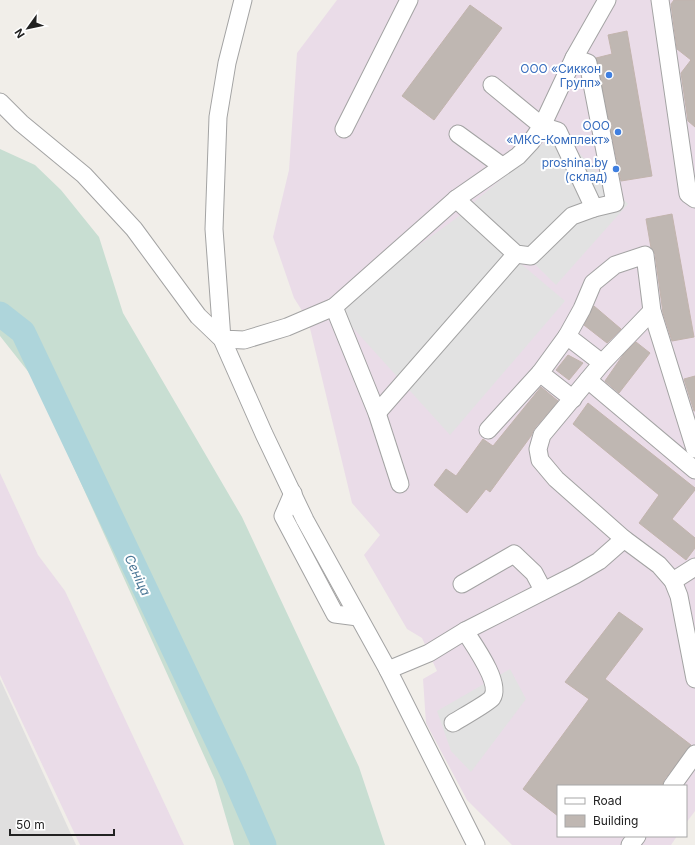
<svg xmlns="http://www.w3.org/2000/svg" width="695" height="845" font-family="Inter,sans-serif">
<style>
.residential{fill:#e0dfdf}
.industrial{fill:#eadce8}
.wetland{fill:#c8ded2}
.parking{fill:#e2e2e2}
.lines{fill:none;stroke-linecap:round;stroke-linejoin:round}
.river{stroke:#aed5db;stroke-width:25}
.building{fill:#bfb7b2;stroke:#c2b4ad}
.minor-casing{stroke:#a3a3a3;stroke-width:19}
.minor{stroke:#fff;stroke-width:17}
.shop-dot{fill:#3f7fe0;stroke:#fff;stroke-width:1.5}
.labels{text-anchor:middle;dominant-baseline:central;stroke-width:4;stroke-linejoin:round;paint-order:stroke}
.shop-label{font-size:12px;fill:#366cbe;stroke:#fff;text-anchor:end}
.water-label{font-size:13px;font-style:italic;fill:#4a7695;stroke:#fff}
</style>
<rect width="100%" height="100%" fill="#f1eee9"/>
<path class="residential" d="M0,679L76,845H0Z"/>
<g class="industrial">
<path d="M337,0H695V811L686,823V786H558V836H677L671,845H512L467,800L426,723L423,679L437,671L422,638L407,629L364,555L380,535L352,503L308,320L294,298L273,237L289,170L297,53Z"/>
<path d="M0,473L38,555L65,591L184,845H80L0,675Z"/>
</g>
<path class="wetland" d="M0,149L35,165L61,190L99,237L123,313L242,517L359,767L385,845H234L215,780L34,379L0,336Z"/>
<g class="parking">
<path d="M558,131L628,204L556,285L473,203Z"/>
<path d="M462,214L565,301L450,435L334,307Z"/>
<path d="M510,669L526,699L471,772L451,751L437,711Z"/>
</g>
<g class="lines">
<path class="river" d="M0,314L23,332L234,776L264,845"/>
</g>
<g class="building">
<path d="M674,0H695V127L688,121L681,73L691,60L677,49L671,4Z"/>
<path d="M470,5L502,28L434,120L402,96Z"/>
<path d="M627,31L652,176L621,181L596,58L612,54L608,35Z"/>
<path d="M672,214L694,337L672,341L663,313L655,254L651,248L646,219Z"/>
<path d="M594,306L621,329L607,343L584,325Z"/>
<path d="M636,342L650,353L619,393L605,381L623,355Z"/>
<path d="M568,355L583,363L569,380L556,370Z"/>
<path d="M695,376V411H694L684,379Z"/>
<path d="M541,387L558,401L534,429L531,436L490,492L486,489L467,513L434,485L446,469L456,476L483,439L493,446Z"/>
<path d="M588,403L695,488V490L672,519L695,538V548L686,560L639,523L659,495L573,424Z"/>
<path d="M619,612L643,629L605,679L691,745L664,780L662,786H558V816L523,789L589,699L565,682Z"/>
</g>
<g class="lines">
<defs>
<g id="minor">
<path d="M243,0L227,63L218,117L214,229L222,339L244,340L287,327L334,307L456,199L518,156L531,142L542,126L574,58L607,0"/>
<path d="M660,0L688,194L695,199"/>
<path d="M492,85L542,126L558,131L594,208L615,203L588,63L574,58"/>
<path d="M0,102L21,123L84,175L134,229L198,316L222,339L264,434L305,520L388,670L476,845"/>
<path d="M344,129L409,0"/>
<path d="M458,134L502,166"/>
<path d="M456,199L516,254L531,256L572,216L594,208"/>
<path d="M334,307L377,413L516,254"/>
<path d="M652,311L602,363L542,435L538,449L540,460L556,479L624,539L659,565L673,581L679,596L695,679"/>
<path d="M567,336L582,309L593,283L615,265L645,255L652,311L695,449"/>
<path d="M588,380L695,470"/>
<path d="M573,399L540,373L567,336L602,363"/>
<path d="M377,413L400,484"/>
<path d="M488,430L540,373"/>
<path d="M293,493L283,516L335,614L358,617"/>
<path d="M673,581L695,567"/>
<path d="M462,584L514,554L534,573L543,590"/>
<path d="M388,670L429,653L465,631L575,575L599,561L624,539"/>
<path d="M453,723C461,718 488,703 492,698C502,683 473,644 465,631"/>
<path d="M672,786L695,754"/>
<path d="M630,845L637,836"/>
</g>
</defs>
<use href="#minor" class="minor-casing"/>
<use href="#minor" class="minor"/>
</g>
<g class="shop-dot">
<circle cx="609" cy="75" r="4"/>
<circle cx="618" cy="132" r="4"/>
<circle cx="616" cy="169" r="4"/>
</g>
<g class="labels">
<g class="shop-label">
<text x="601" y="68">ООО «Сиккон<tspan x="601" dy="14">Групп»</tspan></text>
<text x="610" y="125">ООО<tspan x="610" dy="14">«МКС-Комплект»</tspan></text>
<text x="608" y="162">рroshina.by<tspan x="608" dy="14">(склад)</tspan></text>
</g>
<g class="water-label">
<text transform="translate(138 575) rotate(65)">Сеніца</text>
</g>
</g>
<rect x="557" y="785" width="130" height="52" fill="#ffffff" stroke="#a7a7a7"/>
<rect x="565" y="798" width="20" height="6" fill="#ffffff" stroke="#a7a7a7"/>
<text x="593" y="805" font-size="12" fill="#222222">Road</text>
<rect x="565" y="815" width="20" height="12" fill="#bfb7b2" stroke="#a7a7a7"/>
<text x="593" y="825" font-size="12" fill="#222222">Building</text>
<g transform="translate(28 28) rotate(237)" stroke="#ffffff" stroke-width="3" paint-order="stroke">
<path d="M0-3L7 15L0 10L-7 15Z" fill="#222222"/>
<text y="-6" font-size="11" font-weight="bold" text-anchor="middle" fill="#222222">N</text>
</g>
<path d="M10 829v6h104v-6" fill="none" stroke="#222222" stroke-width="2"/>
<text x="16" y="829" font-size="12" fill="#222222" stroke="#ffffff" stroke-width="3" paint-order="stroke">50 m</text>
</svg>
